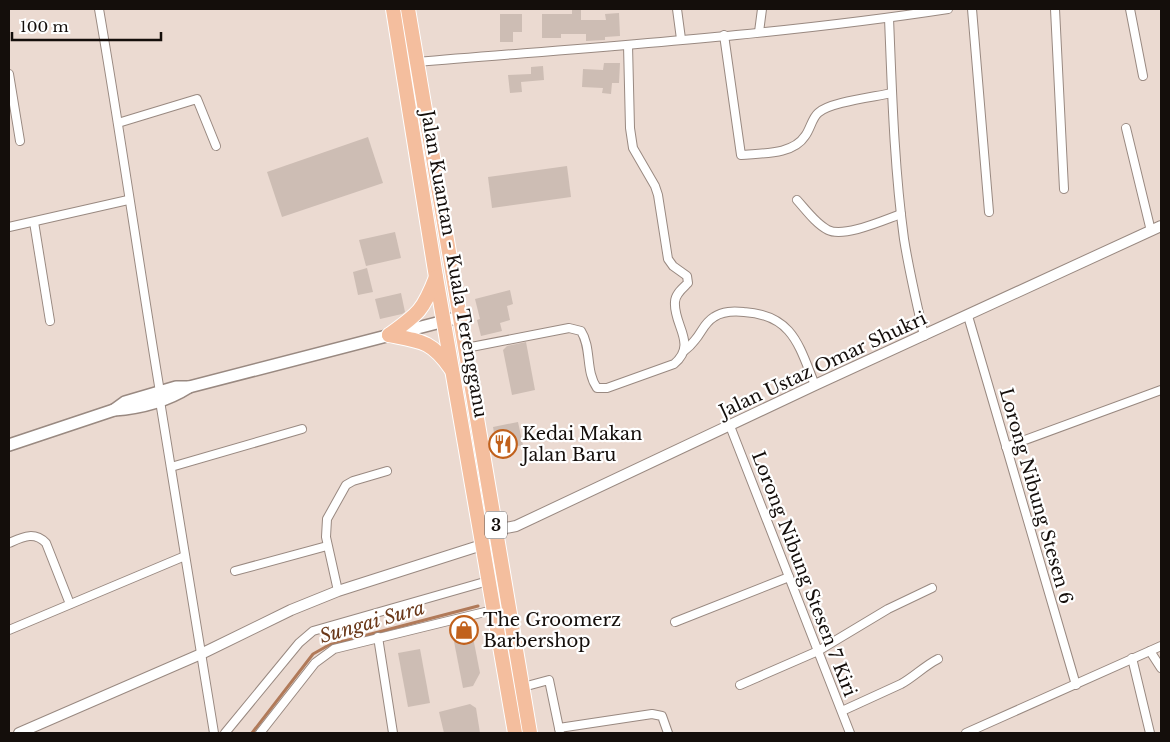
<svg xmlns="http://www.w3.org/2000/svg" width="1170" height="742" font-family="'Libre Baskerville',serif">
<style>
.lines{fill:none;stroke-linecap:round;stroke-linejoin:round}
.stream{stroke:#b17a59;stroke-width:3}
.building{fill:#cdbdb4}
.minor-casing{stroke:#998981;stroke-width:10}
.tertiary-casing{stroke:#998981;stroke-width:12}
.secondary-casing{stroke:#998981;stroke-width:14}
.trunk-casing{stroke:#fff;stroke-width:16}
.minor{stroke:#fff;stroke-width:8}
.tertiary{stroke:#fff;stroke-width:10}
.secondary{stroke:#fff;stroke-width:11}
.trunk{stroke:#f4be9e;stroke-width:14}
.labels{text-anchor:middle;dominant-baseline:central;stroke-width:4.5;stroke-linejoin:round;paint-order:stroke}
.shield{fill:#fff;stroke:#5a5654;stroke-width:1}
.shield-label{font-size:16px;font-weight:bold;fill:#140e0b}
.street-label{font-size:18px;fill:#140e0b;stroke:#fff}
.poi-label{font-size:18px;fill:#140e0b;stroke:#fff;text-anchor:start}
.water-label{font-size:19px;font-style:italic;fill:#6a3819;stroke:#fff}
</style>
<rect width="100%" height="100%" fill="#ebdad1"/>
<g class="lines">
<path class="stream" d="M252,733L313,654L329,645L478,606"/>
</g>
<g class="building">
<path d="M572,10H581V20H606L605,14L619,13L620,36L605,37V40L586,41V34H561V38H542V14H572Z"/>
<path d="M500,14H522V32H513V42H500Z"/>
<path d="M604,63H620L619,83H612L611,94L602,93L603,88L582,87L583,69L603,70Z"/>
<path d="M543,66L544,80L521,82L522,92L510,93L508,75L531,74V67Z"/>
<path d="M368,137L383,183L282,217L267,172Z"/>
<path d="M567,166L571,197L492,208L488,177Z"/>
<path d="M395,232L401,258L366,266L359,240Z"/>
<path d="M367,268L373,292L358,295L353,272Z"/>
<path d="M510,290L513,304L507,306L510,320L500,323L502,331L481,336L477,320L480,319L475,299Z"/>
<path d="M401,293L405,312L402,314L380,319L375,299Z"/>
<path d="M526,342L535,390L512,395L503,350L507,346Z"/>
<path d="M518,422L523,445L497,450L493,427Z"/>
<path d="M470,622L480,673L473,686L463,688L451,626Z"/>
<path d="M420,649L430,703L408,707L398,653Z"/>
<path d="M470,704L476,708L480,733H444L439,712Z"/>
</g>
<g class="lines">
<defs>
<g id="minor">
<path d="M99,9C121,136 139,265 160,392"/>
<path d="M677,9L681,39"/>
<path d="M972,9L989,212"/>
<path d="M1055,9L1064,189"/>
<path d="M1130,9L1143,76"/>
<path d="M889,18C892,91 894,166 904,239C909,271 917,304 924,336"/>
<path d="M759,32L762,9"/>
<path d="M724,35L741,155C761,153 793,155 805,136C810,130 812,118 818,113C829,102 875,97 892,93"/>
<path d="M417,62C594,47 772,36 948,9"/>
<path d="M9,74L20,141"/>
<path d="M118,123L197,99L216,146"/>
<path d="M1126,128L1151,231"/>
<path d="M797,200C806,210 816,224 828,230C844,238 884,220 901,214"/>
<path d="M34,222L50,321"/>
<path d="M9,227L128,200"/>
<path d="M968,316L1076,685"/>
<path d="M466,348L569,328L581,331C592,348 585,371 597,388H607L674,364C698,344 673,325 675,302C675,294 683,288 688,283L687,276L673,266L668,259L658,195L655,186L633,148L630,128L628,45"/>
<path d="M684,351C688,348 692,344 695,340C702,332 704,323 714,317C723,311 733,311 744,312C793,315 799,346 815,385"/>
<path d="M160,401L214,733"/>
<path d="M730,426L850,733"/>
<path d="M1006,447L1161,390"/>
<path d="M171,467L302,429"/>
<path d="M9,543C23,537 34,531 46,543L70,604"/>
<path d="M235,571L327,546"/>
<path d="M338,591L326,537L327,519L346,485L353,481L387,471"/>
<path d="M675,622L789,577"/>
<path d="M9,630L185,556"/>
<path d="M378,637L393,733"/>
<path d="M1150,651L1161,668"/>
<path d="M1132,658L1150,733"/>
<path d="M740,685L818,651L888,609L932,588"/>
<path d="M523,687L549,680L560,733"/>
<path d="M842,711L901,684C914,677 924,666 938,659"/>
<path d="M559,728L652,714L662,716L668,733"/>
<path d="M225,733L299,643L313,631L488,581"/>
<path d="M260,733L315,663L334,649L493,610"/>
<path d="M966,733L1161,646"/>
</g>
<g id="tertiary">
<path d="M496,530L516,526L815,385L1161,226"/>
<path d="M19,733L201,654L291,610L338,591L482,545"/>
</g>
<g id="secondary">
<path d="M114,410L125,402L176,387H189L460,317"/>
<path d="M9,445L114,410C140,408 167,401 189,387"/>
</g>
<g id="trunk">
<path d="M393,9L436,277L515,733"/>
<path d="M408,9L530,733"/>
<path d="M389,335C421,341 432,341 451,369"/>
<path d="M389,335C418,314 423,311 436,277"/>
</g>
</defs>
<use href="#minor" class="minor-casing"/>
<use href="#tertiary" class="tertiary-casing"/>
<use href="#secondary" class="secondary-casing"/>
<use href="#trunk" class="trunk-casing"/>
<use href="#minor" class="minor"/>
<use href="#tertiary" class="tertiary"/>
<use href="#secondary" class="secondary"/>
<use href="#trunk" class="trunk"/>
</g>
<defs>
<symbol id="restaurant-ring" viewBox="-11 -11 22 22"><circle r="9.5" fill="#fff" stroke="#c1611c" stroke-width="1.5"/><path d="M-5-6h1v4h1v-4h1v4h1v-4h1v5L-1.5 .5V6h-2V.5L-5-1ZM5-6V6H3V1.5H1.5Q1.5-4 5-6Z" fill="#c1611c"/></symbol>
<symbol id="shop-ring" viewBox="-11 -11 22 22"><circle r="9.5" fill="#fff" stroke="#c1611c" stroke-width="1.5"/><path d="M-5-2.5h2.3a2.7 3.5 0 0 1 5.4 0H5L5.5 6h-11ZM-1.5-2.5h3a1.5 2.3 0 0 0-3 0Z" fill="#c1611c"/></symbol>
</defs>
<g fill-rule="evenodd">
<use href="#restaurant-ring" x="487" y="428" width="32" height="32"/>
<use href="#shop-ring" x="448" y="614" width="32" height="32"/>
</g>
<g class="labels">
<rect class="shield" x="485" y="511.5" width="22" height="27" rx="4"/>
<g class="shield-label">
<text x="496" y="525">3</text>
</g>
<g class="street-label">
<text transform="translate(454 264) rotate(80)">Jalan Kuantan - Kuala Terengganu</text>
<text transform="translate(823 365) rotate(-25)">Jalan Ustaz Omar Shukri</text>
<text transform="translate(1036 496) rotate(74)">Lorong Nibung Stesen 6</text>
<text transform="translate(804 574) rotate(69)">Lorong Nibung Stesen 7 Kiri</text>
</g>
<g class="poi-label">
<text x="522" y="434">Kedai Makan<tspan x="522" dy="21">Jalan Baru</tspan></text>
<text x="483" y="620">The Groomerz<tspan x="483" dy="21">Barbershop</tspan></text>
</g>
<g class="water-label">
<text transform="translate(372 622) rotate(-16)">Sungai Sura</text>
</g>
</g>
<rect width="1170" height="742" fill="none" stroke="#140e0b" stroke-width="20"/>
<path d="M12 32v8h149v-8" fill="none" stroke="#140e0b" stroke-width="2.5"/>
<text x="20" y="32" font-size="15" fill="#140e0b" stroke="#ffffff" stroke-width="4" paint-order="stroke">100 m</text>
</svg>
